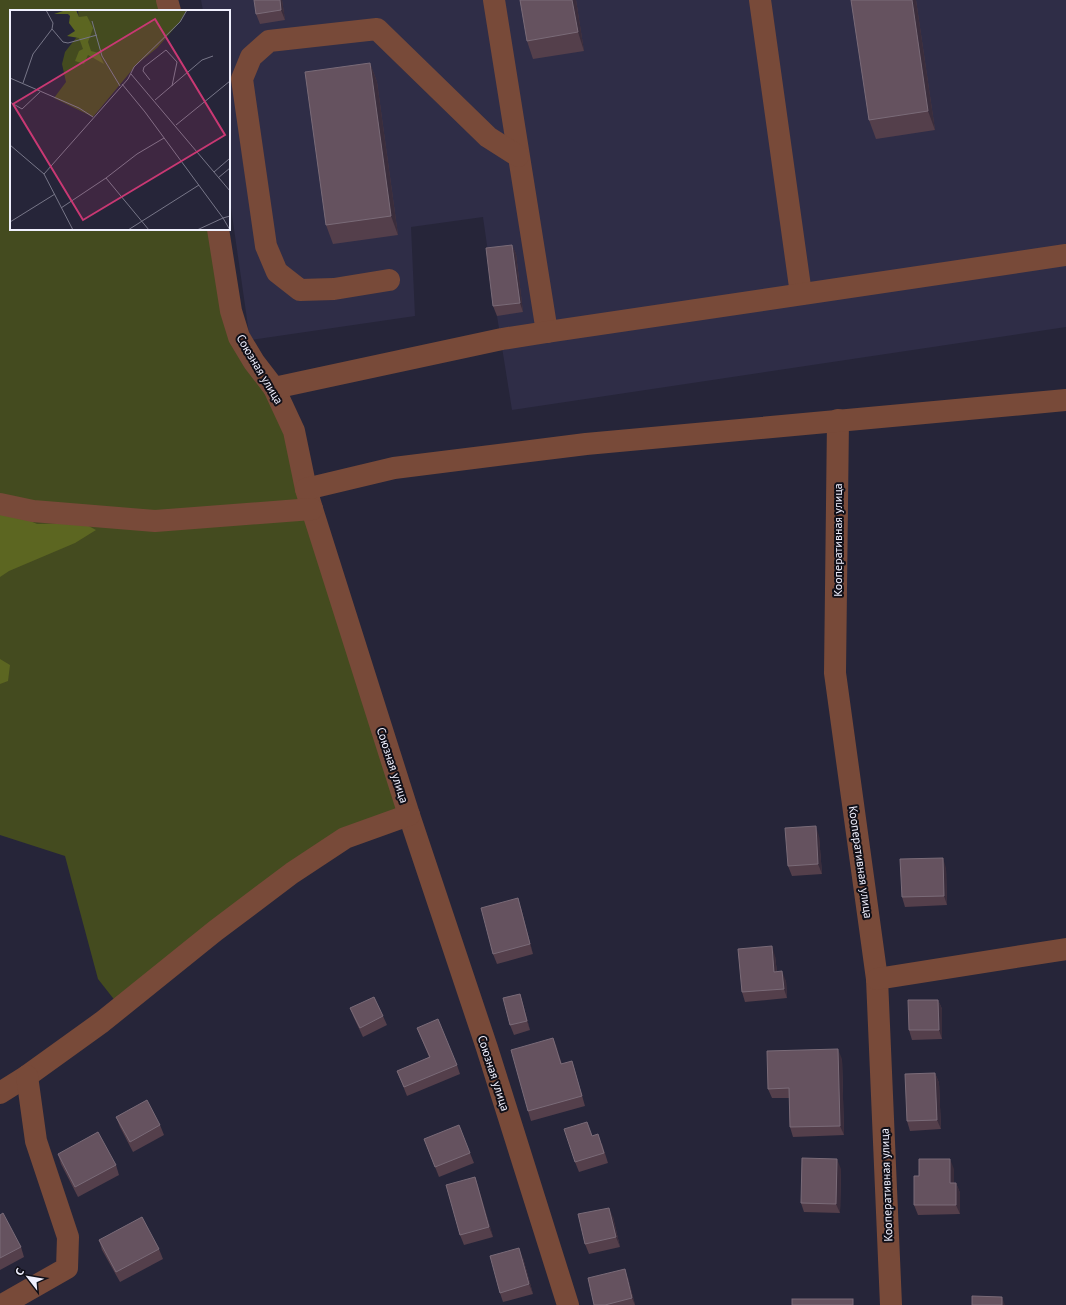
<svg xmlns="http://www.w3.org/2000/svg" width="1066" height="1305" font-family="'PT Sans',sans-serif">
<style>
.built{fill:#2f2d47}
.green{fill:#444b1f}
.forest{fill:#5c6621}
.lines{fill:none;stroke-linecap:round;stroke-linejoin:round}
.minor{stroke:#784a39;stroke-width:22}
.wall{fill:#543f4b}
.shaded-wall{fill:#3a2d3c}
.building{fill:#65525f;stroke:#7a6b78}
.labels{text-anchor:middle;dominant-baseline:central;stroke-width:4;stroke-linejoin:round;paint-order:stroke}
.street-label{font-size:12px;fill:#f0f0fe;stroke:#100f18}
.inset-road{fill:none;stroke:#777688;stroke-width:1}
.view{fill:#c93873;fill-opacity:0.15;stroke:#c93873;stroke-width:2}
.inset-edge{fill:none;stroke:#f0f0fe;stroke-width:2}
</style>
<rect width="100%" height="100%" fill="#262539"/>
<path class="built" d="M201,0H1066V327L512,410L497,316L483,217L411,227L415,316L250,340L229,194V11H203Z"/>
<path class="green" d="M0,0H167L170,11H11V229H218L231,311L274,388L409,815L345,838L120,1007L98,979L65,856L0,835Z"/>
<g class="forest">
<path d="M0,514L19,516L37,524L83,523L96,530L75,543L9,571L0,577Z"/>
<path d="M0,659L10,665L8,681L0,684Z"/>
</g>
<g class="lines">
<g class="minor">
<path d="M167,0L170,11"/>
<path d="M494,0L547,332"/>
<path d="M760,0L801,294"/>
<path d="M218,229L231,311L239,337L254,362L274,388L294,431L306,489L312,509L409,815L487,1048L568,1305"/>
<path d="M389,280L334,289L300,290L277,272L266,246L242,79L251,57L269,41L377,29L488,137L518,156"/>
<path d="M274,388L502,339L547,332L1066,255"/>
<path d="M838,420L835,673L877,979L891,1305"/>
<path d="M306,489L394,468L586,444L1066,400"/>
<path d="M0,504L33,511L155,521L312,509"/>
<path d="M877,979L1066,949"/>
<path d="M0,1093L27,1076L102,1022L215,931L292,873L345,838L409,815"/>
<path d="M2,1305L67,1268L68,1237L36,1141L27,1076"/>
</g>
</g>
<g class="wall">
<path d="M282,0L285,20L260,24L256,14Z"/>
<path d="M520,0H576L584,51L533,59L527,41Z"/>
<path d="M916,0L935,130L876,139L869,120Z"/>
<path d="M370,63L377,82L398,235L333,244L326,225Z"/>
<path d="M512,245L516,254L523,312L497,316L493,306Z"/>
<path d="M819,836L822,874L792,876L788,866Z"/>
<path d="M946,868L947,905L905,907L902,897Z"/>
<path d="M521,908L533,954L497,964L493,954Z"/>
<path d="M775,956L777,972L786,981L787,998L745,1002L742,992Z"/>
<path d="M520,994L523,1004L530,1030L514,1035L510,1025Z"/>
<path d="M938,1000L942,1009V1039L912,1040L909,1030Z"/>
<path d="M350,1008L383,1016L387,1025L363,1037L354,1018Z"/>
<path d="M417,1028L457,1065L460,1074L407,1096L397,1071L429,1057Z"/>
<path d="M553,1038L562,1064L572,1061L575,1071L585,1106L531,1121L528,1111Z"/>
<path d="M842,1059L844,1135L793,1137L790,1127L789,1098H772L768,1089Z"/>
<path d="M935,1073L939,1083L941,1129L910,1131L907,1121Z"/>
<path d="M116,1117L160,1125L164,1135L133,1152L120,1127Z"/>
<path d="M592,1136L602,1144L608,1163L579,1172L575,1162Z"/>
<path d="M424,1139L470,1153L474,1163L439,1177Z"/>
<path d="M58,1154L116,1165L119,1175L78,1197L61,1164Z"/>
<path d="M841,1169L840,1213L804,1212L801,1203Z"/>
<path d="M954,1169V1183H956L960,1193V1214L918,1215L914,1205L919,1176Z"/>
<path d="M475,1177L478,1186L493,1237L464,1245L460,1235Z"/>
<path d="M0,1215L21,1247L24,1257L0,1270Z"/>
<path d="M613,1217L620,1247L589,1254L585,1244Z"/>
<path d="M99,1240L159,1249L163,1259L120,1282L102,1250Z"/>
<path d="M523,1258L533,1294L503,1302L500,1293Z"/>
<path d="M628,1278L635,1305H594Z"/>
</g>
<g class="shaded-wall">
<path d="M280,0H282L285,20L281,10Z"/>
<path d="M572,0H576L584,51L578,32Z"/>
<path d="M912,0H916L935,130L928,111Z"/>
<path d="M370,63L377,82L398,235L391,216Z"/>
<path d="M512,245L516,254L523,312L520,303Z"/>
<path d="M816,826L819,836L822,874L818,864Z"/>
<path d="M943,858L946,868L947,905L944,896Z"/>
<path d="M518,898L521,908L533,954L530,944Z"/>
<path d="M772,946L775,956L778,982L774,972Z"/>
<path d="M782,971L786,981L787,998L784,989Z"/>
<path d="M520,994L523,1004L530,1030L527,1021Z"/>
<path d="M938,1000L942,1009V1039L939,1030Z"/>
<path d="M553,1038L557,1047L564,1074L561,1064Z"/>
<path d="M838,1049L842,1059L844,1135L840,1126Z"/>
<path d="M935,1073L939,1083L941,1129L937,1120Z"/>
<path d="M837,1159L841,1169L840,1213L836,1204Z"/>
<path d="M950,1159L954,1169V1193L950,1183Z"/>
<path d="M475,1177L478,1186L493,1237L489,1227Z"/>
<path d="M956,1183L960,1193V1214L956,1205Z"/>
<path d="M609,1208L613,1217L620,1247L616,1237Z"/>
<path d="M519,1248L523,1258L533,1294L529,1284Z"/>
<path d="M625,1269L628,1278L635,1305L632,1298Z"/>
<path d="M1002,1297L1005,1305H1002Z"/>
</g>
<g class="building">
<path d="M254,0H280L281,10L256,14Z"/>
<path d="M520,0H572L578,32L527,41Z"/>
<path d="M851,0H912L928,111L869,120Z"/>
<path d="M370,63L391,216L326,225L305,72Z"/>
<path d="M512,245L520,303L493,306L486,248Z"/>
<path d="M816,826L818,864L788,866L785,828Z"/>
<path d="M943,858L944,896L902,897L900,859Z"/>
<path d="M518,898L530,944L493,954L481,908Z"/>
<path d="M772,946L774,972L782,971L784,989L742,992L738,949Z"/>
<path d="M520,994L527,1021L510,1025L503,998Z"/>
<path d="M374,997L383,1016L360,1028L350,1008Z"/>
<path d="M908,1000H938L939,1030H909Z"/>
<path d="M438,1019L457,1065L404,1087L397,1071L430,1057L417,1028Z"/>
<path d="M553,1038L561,1064L572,1061L582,1096L528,1111L511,1050Z"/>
<path d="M838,1049L840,1126L790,1127L789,1088L768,1089L767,1051Z"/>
<path d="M935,1073L937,1120L907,1121L905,1074Z"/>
<path d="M147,1100L160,1125L130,1142L116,1117Z"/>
<path d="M587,1122L592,1136L598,1134L604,1153L575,1162L564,1129Z"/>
<path d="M459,1125L470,1153L435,1167L424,1139Z"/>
<path d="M98,1132L116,1165L75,1187L58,1154Z"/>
<path d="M802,1158L837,1159L836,1204L801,1203Z"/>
<path d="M919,1159H950V1183H956V1205H914V1176H919Z"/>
<path d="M475,1177L489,1227L460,1235L446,1185Z"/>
<path d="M609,1208L616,1237L585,1244L578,1214Z"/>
<path d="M3,1213L21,1247L0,1258V1215Z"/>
<path d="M142,1217L159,1249L116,1272L99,1240Z"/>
<path d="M519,1248L529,1284L500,1293L490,1256Z"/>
<path d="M625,1269L632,1298L605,1305H594L588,1278Z"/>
<path d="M972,1296L1002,1297V1305H972Z"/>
<rect x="792" y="1299" width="61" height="6"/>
</g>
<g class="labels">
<g class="street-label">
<text transform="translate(260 369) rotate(59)">Союзная улица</text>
<text transform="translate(837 540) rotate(-90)">Кооперативная улица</text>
<text transform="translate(393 765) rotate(72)">Союзная улица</text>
<text transform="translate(861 862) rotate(82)">Кооперативная улица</text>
<text transform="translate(494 1073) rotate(72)">Союзная улица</text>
<text transform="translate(886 1185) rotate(-92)">Кооперативная улица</text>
</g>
</g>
<g transform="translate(10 10)">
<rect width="220" height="220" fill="#262539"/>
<path d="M68,0H177L170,12L147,38L127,54L83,107L44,88L56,72L52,54L55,42L70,23Z" fill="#444b1f"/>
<path d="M56,0H66L69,7L77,6L83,18L78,32L81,41L89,43L94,54L78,45L74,54L65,51L69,41L73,39L69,28L57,26L65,21L59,13L60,6L58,4H44Z" fill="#5c6621"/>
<path class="inset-road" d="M82,11L92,46L110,76M42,19L53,32L58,33L87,25M121,64L220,181M0,68L69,98L83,107M140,70L133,61L134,57L156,40L167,52L162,76M13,73L23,44L42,19L43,13L36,0M112,74L135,102L213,208L220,206M145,90L192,50L203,46M0,92L12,99L30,82M166,115L220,71M0,135L34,164L63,220M204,162L219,149M34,164L118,69L124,57L170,12L177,0M96,168L139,220M208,168L220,158M51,198L96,168L127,144L154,128M0,212L45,184M118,220L189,175M187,220L213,208L220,220"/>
<path class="view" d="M145,9L215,125L73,210L3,94Z"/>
<rect width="220" height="220" class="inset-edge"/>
</g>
<g transform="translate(28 1277) rotate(301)" stroke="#100f18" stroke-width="3" paint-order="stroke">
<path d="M0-3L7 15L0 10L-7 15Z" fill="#f0f0fe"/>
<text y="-6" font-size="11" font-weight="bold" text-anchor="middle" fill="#f0f0fe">С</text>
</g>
</svg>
